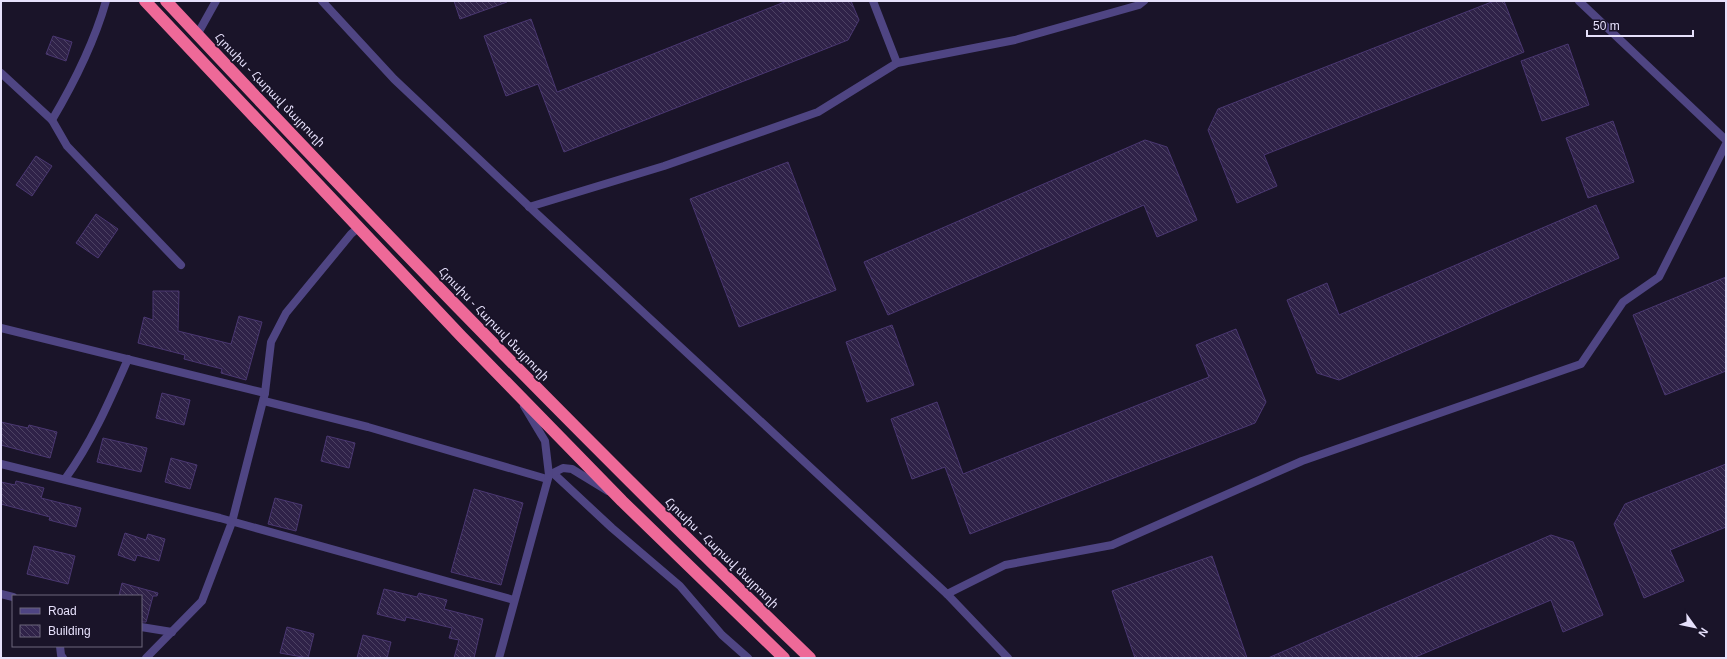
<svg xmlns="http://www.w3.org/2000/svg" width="1727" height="659" font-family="Helvetica,'Noto Sans Armenian',sans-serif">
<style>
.building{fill:url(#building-back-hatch);stroke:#4a3771}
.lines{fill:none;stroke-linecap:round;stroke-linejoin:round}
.lane{stroke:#4f4583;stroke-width:8}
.street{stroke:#4f4583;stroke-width:8}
.highway{stroke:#ee6998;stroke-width:12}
.labels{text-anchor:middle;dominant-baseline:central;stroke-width:4;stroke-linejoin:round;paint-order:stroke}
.street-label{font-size:12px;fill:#e6e0fb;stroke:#1a1429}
</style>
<defs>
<pattern id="building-back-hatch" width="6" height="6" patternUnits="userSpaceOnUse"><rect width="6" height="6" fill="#2f2248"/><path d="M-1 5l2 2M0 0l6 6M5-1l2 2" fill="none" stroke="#4d4263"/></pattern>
</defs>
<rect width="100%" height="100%" fill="#1a1429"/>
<g class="building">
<path d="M454,1H507V2L460,19Z"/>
<path d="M787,1H851L859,20L848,40L564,152L538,84L506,96L484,36L531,19L557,92Z"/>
<path d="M1494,1H1504L1524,52L1264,155L1277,186L1237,203L1208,130L1218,109Z"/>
<path d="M53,36L72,42L66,61L46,54Z"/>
<path d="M1568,44L1589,105L1542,121L1521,61Z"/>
<path d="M1613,121L1634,182L1588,198L1566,138Z"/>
<path d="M1145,140L1167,147L1197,220L1157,237L1144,205L888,315L864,262Z"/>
<path d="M36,156L52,166L32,196L16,185Z"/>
<path d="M788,162L836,290L739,327L690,199Z"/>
<path d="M1596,205L1619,258L1339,380L1317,373L1287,300L1327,283L1339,315Z"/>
<path d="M96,214L118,229L98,258L76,243Z"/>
<path d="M1726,277V371L1665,395L1633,315Z"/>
<path d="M153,291H179L178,331L231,344L239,316L262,322L246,380L221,373L222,369L184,359L185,355L138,343L144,317L153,320Z"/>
<path d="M892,325L914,385L867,402L846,342Z"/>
<path d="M1236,329L1266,402L1255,423L970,534L945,467L912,479L891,419L937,402L963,474L1209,377L1196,345Z"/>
<path d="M162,393L190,400L184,425L156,418Z"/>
<path d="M1,422L28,428L29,425L57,432L50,458L1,445Z"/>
<path d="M327,436L355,443L349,468L321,461Z"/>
<path d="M103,438L147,448L141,472L97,462Z"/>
<path d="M171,458L197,465L190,489L165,482Z"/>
<path d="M1726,464V527L1670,550L1684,581L1644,598L1614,524L1625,504Z"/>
<path d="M16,481L44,488L41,498L81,508L76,527L49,520L50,517L1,504V482L15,485Z"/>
<path d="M474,489L523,503L501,585L451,572Z"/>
<path d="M275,498L302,505L296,531L268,524Z"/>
<path d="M125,533L146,540L148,534L165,539L159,561L137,555L135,561L118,555Z"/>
<path d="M1551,535L1573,542L1603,615L1563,632L1551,600L1413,658H1268Z"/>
<path d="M34,546L75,556L68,584L27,574Z"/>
<path d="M1212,556L1247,658H1135L1112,591Z"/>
<path d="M122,583L158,593L157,596H153L146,622H141V596H119Z"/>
<path d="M384,589L417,597L419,593L447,600L444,609L483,619L474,658H454L459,640L449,638L452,628L406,617L405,621L377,614Z"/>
<path d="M287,627L314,634L308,658L280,653Z"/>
<path d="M363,635L391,642L387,658H357Z"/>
</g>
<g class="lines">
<g class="lane">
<path d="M322,1L394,79L536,213L947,594L1008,658"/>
<path d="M873,1L897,63"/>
<path d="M1579,1L1726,140"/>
<path d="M197,35L216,1"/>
<path d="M529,207L664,166L818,112L897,63L1015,40L1139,5L1144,1"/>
<path d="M554,474L612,528L680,586L722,635L748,658"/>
<path d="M65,479C92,442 110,400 128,359"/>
<path d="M947,594L1005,565L1112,545L1302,461L1581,364L1623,302L1659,277L1726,144"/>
<path d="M60,646L61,655L63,658"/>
</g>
<g class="street">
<path d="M1,73L52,120L67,146L181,265"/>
<path d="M52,120C74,83 94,43 106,1"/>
<path d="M1,328L265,393L232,522L202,601L146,658"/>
<path d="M265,393L271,342L286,313L351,234L359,227"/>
<path d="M264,401L368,427L547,479"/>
<path d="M1,464L220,518L514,600"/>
<path d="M549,475L563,468L572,469L608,491"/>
<path d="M1,594L13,597"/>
<path d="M141,627L172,632"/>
<path d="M499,658L549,475L545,441L524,406"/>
</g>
<g class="highway">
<path d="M145,1L461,336L622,501L784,658"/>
<path d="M166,1C375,225 589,445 810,658"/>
</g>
</g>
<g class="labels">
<g class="street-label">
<text transform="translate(270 90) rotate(46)">Հյուսիս - Հարավ մայրուղի</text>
<text transform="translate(494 324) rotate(46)">Հյուսիս - Հարավ մայրուղի</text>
<text transform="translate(722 553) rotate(44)">Հյուսիս - Հարավ մայրուղի</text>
</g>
</g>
<rect width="1727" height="659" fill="none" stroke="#e6e0fb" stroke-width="4"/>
<rect x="12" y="595" width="130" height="52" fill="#1a1429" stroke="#6c667d"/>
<rect x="20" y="608" width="20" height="6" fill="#4f4583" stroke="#6c667d"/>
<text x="48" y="615" font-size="12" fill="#e6e0fb">Road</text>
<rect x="20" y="625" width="20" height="12" fill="url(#building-back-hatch)" stroke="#6c667d"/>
<text x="48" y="635" font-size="12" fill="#e6e0fb">Building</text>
<g transform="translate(1695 627) rotate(123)" stroke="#1a1429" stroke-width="3" paint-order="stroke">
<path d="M0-3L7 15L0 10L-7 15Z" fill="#e6e0fb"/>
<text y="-6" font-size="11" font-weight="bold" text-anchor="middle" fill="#e6e0fb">N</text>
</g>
<path d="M1587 30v6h106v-6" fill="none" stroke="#e6e0fb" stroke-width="2"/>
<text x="1593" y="30" font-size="12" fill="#e6e0fb" stroke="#1a1429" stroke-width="3" paint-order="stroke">50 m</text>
</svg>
